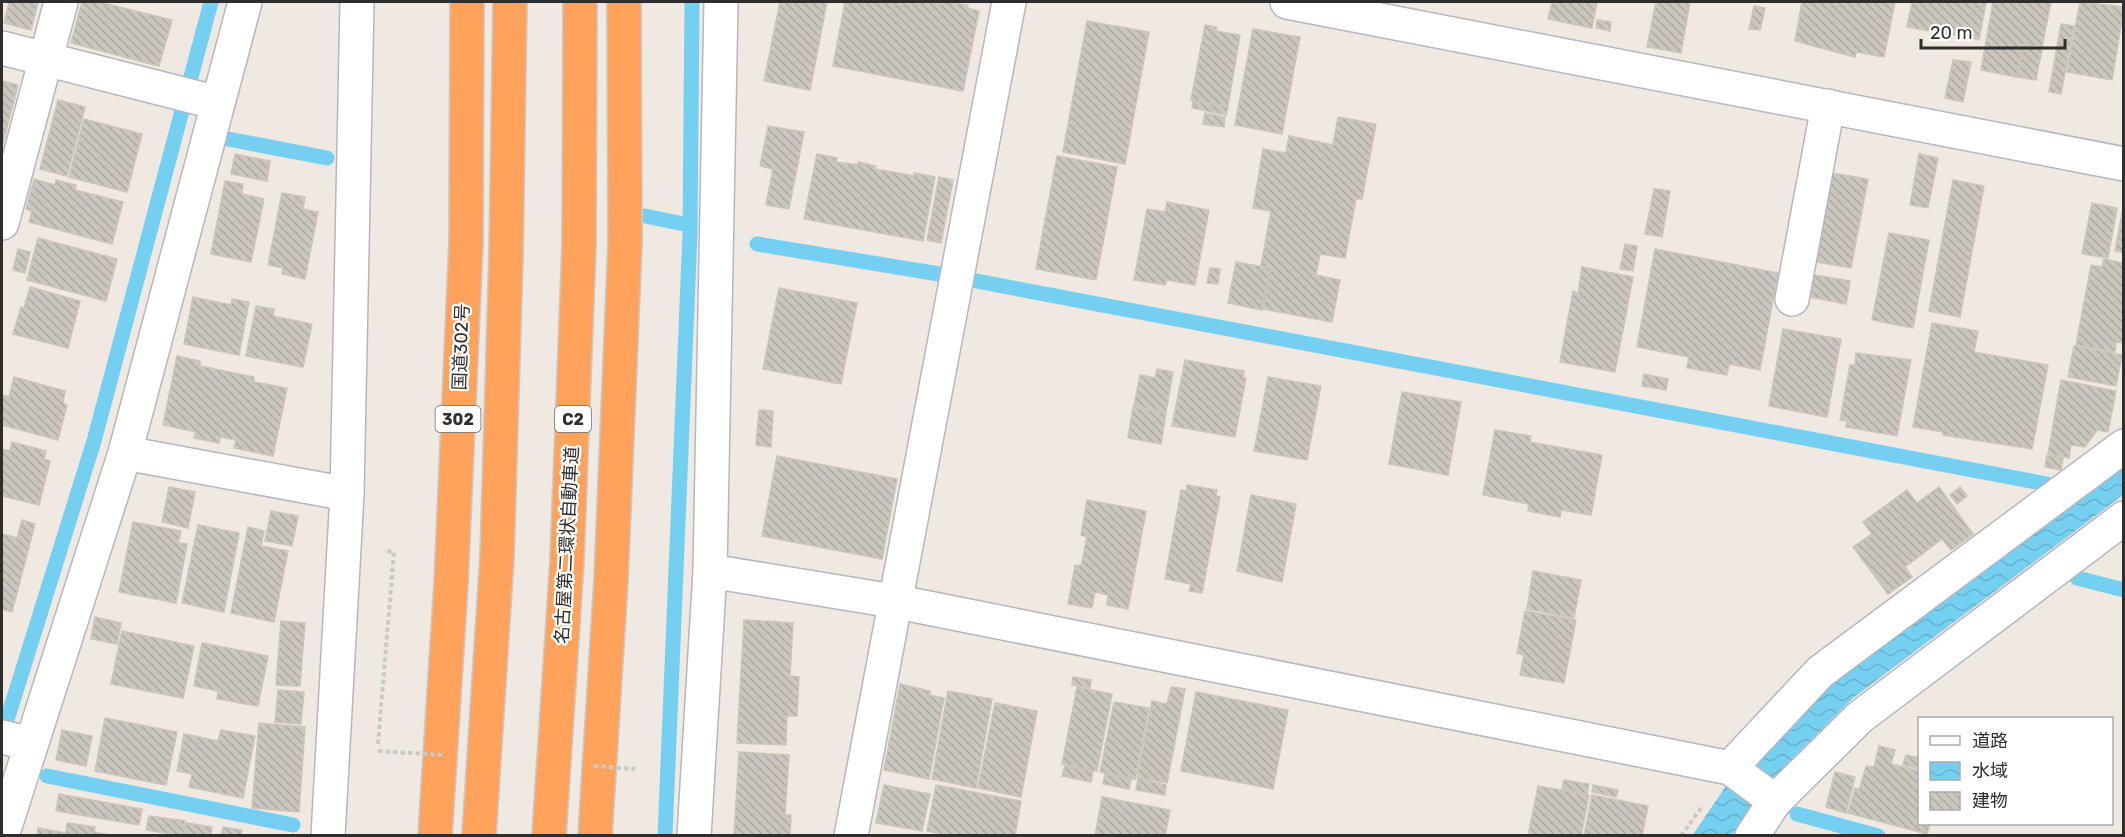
<svg xmlns="http://www.w3.org/2000/svg" width="2125" height="837" font-family="Rubik,'Noto Sans JP',sans-serif">
<style>
.water{fill:url(#water-waves)}
.lines{fill:none;stroke-linecap:round;stroke-linejoin:round}
.stream{stroke:#75cff0;stroke-width:15}
.building{fill:url(#building-back-hatch);stroke:#cbc5ba;stroke-width:1.5}
.minor-casing{stroke:#b4b7c1;stroke-width:36}
.highway-casing{stroke:#c9c9c9;stroke-width:36}
.path{stroke:#c9c9c9;stroke-width:4;stroke-dasharray:4.5 3;stroke-linecap:butt}
.minor{stroke:#fff;stroke-width:33}
.highway{stroke:#ffa35c;stroke-width:33}
.highway-bridge-casing{stroke:#c9c9c9;stroke-width:36;stroke-linecap:butt}
.path-bridge{stroke:#c9c9c9;stroke-width:4;stroke-dasharray:4.5 3;stroke-linecap:butt}
.highway-bridge{stroke:#ffa35c;stroke-width:33}
.labels{text-anchor:middle;dominant-baseline:central;stroke-width:4.5;stroke-linejoin:round;paint-order:stroke}
.shield{fill:#fff;stroke:#6d6d6d;stroke-width:1.5}
.shield-label{font-size:16px;font-weight:bold;fill:#2e2e2e}
.street-label{font-size:18px;fill:#2e2e2e;stroke:#fff}
</style>
<defs>
<pattern id="water-waves" width="16" height="10" patternUnits="userSpaceOnUse" patternTransform="scale(1.5)"><rect width="16" height="10" fill="#75cff0"/><path d="M0 5q4-4 8 0t8 0" fill="none" stroke="#66b2ce"/></pattern>
<pattern id="building-back-hatch" width="6" height="6" patternUnits="userSpaceOnUse" patternTransform="scale(1.5)"><rect width="6" height="6" fill="#cbc7bf"/><path d="M-1 5l2 2M0 0l6 6M5-1l2 2" fill="none" stroke="#afaba4"/></pattern>
</defs>
<rect width="100%" height="100%" fill="#efe9e1"/>
<path class="water" d="M2123,460V495L1853,698L1776,775L1732,835L1692,836L1726,786L1830,677Z"/>
<g class="lines">
<g class="stream">
<path d="M228,139L327,158"/>
<path d="M645,216L689,225"/>
<path d="M757,244L939,274"/>
<path d="M971,280L2047,484"/>
<path d="M2077,578L2124,590"/>
<path d="M2,736L94,441L211,2"/>
<path d="M47,776L293,825"/>
<path d="M1797,814L1878,836"/>
<path d="M665,836L690,233L692,2"/>
</g>
</g>
<g class="building">
<path d="M9,2H38L31,30L4,23Z"/>
<path d="M82,2H99L172,20L159,66L71,43Z"/>
<path d="M780,2H827L810,90L764,81Z"/>
<path d="M845,2H931L941,4L947,2L968,5L967,8L979,11L963,91L833,66Z"/>
<path d="M1552,2H1597L1592,28L1548,19Z"/>
<path d="M1656,2H1690L1681,53L1647,47Z"/>
<path d="M1802,2H1895L1884,57L1856,52L1855,57L1795,41Z"/>
<path d="M1912,2H1986L1979,40L1907,27Z"/>
<path d="M1993,2H2051L2042,47L2023,44L2017,77L1981,70Z"/>
<path d="M2080,2L2124,7L2112,80L2067,72Z"/>
<path d="M1754,6L1765,8L1760,30L1749,29Z"/>
<path d="M1597,20L1611,22L1610,31L1596,28Z"/>
<path d="M1087,21L1149,32L1125,164L1063,152Z"/>
<path d="M2061,24L2074,26L2061,94L2049,92Z"/>
<path d="M1205,25L1217,27L1216,31L1240,35L1228,106L1191,100Z"/>
<path d="M1253,29L1300,37L1282,134L1235,125Z"/>
<path d="M2024,45L2042,49L2036,80L2018,77Z"/>
<path d="M1953,60L1971,62L1963,102L1945,98Z"/>
<path d="M2,81L18,85L2,147Z"/>
<path d="M58,100L85,107L67,176L40,169Z"/>
<path d="M1193,101L1228,107L1226,115L1192,108Z"/>
<path d="M1205,113L1225,117L1224,127L1203,124Z"/>
<path d="M1338,117L1376,124L1362,199H1356L1345,258L1320,254L1316,275L1340,280L1332,322L1263,309L1271,268L1261,266L1271,211L1253,208L1263,149L1286,153L1289,136L1333,145Z"/>
<path d="M84,119L142,134L127,192L69,177Z"/>
<path d="M768,126L804,132L789,209L766,205L773,169L760,166Z"/>
<path d="M235,154L270,161L267,181L231,174Z"/>
<path d="M817,154L837,158L836,162L858,165V162L876,166L875,169L914,176V173L935,177L923,241L804,219Z"/>
<path d="M1919,154L1938,158L1928,208L1910,205Z"/>
<path d="M1057,156L1117,167L1096,280L1036,269Z"/>
<path d="M1826,172L1868,179L1851,268L1810,261Z"/>
<path d="M939,177L953,180L941,243L927,240Z"/>
<path d="M34,179L55,185L56,180L76,185L75,190L123,202L112,244L29,222L32,211L26,209Z"/>
<path d="M1953,180L1984,186L1960,317L1929,311Z"/>
<path d="M225,181L243,184L242,194L264,199L251,262L211,254Z"/>
<path d="M1654,189L1670,191L1662,237L1645,234Z"/>
<path d="M282,193L305,197L303,209L318,212L305,279L282,274L283,268L268,265Z"/>
<path d="M1167,202L1209,210L1195,285L1167,280L1165,285L1134,280L1147,209L1165,212Z"/>
<path d="M2092,203L2117,208L2108,258L2082,254Z"/>
<path d="M2123,208H2124V253L2115,251Z"/>
<path d="M1889,233L1929,240L1913,328L1872,320Z"/>
<path d="M38,238L117,259L106,301L27,280Z"/>
<path d="M1625,244L1637,246L1633,271L1620,269Z"/>
<path d="M18,249L30,252L25,273L13,270Z"/>
<path d="M1655,249L1778,273L1760,370L1729,364L1727,375L1687,368L1689,357L1637,347Z"/>
<path d="M2104,259L2123,263L2124,343L2116,342L2115,352L2076,345L2091,265L2102,267Z"/>
<path d="M1236,262L1270,268L1262,310L1228,303Z"/>
<path d="M1582,267L1633,277L1615,372L1560,362L1573,291L1578,293Z"/>
<path d="M1210,268L1220,269L1218,284L1207,283Z"/>
<path d="M1809,274L1850,281L1846,304L1805,296Z"/>
<path d="M30,287L80,301L68,348L13,334L21,307L24,308Z"/>
<path d="M779,288L857,303L841,384L763,369Z"/>
<path d="M193,297L231,305L232,299L249,302L239,355L184,344Z"/>
<path d="M256,306L274,309L273,316L312,324L303,367L246,356Z"/>
<path d="M1932,323L1978,331L1974,352L2048,365L2032,449L1943,435V432L1913,427Z"/>
<path d="M1783,329L1841,339L1827,417L1769,406Z"/>
<path d="M2074,346L2122,355L2116,386L2068,377Z"/>
<path d="M1856,353L1911,360L1897,436L1846,427L1847,421L1840,420L1850,365H1855Z"/>
<path d="M177,356L200,361V366L254,377V382L287,388L273,456L234,448L236,440L220,437L219,443L194,438L196,432L163,425Z"/>
<path d="M1185,360L1244,371L1243,378H1246L1235,437L1172,426Z"/>
<path d="M1157,369L1173,372L1166,412L1134,406L1140,375L1155,378Z"/>
<path d="M1644,374L1668,379L1666,390L1642,386Z"/>
<path d="M14,377L65,391L63,403L67,405L58,440L2,425V395L9,397Z"/>
<path d="M1268,377L1321,386L1307,460L1254,451Z"/>
<path d="M2061,380L2116,391L2108,432L2097,430L2085,447L2071,445L2069,458L2048,454Z"/>
<path d="M1402,392L1461,402L1448,475L1389,464Z"/>
<path d="M1133,407L1166,413L1161,444L1128,438Z"/>
<path d="M759,410L773,411L771,447L756,445Z"/>
<path d="M1495,430L1531,436L1530,442L1602,455L1591,515L1561,510L1560,517L1528,511L1529,504L1483,495Z"/>
<path d="M12,442L46,451L44,459L50,461L39,505L2,496V449L10,451Z"/>
<path d="M2047,455L2063,458L2061,470L2045,467Z"/>
<path d="M777,456L897,479L882,559L762,536Z"/>
<path d="M1187,485L1217,490L1216,496L1220,497L1202,593L1189,591L1191,584L1165,579L1181,490L1186,491Z"/>
<path d="M169,487L195,492L188,528L162,522Z"/>
<path d="M1939,487L1973,534L1951,550L1942,539L1905,567L1912,577L1888,594L1853,547L1872,534L1863,522L1907,490L1917,503Z"/>
<path d="M1960,487L1967,496L1957,504L1950,495Z"/>
<path d="M1251,495L1296,504L1282,582L1237,571Z"/>
<path d="M1087,500L1146,511L1128,609L1107,605L1108,595L1095,592L1092,608L1068,604L1075,565L1081,566L1087,537L1081,535Z"/>
<path d="M271,511L298,516L292,546L265,541Z"/>
<path d="M22,520L35,524L12,612L2,609V534L17,538Z"/>
<path d="M133,522L181,531L178,543L187,544L176,603L119,592Z"/>
<path d="M198,525L239,533L224,612L182,603Z"/>
<path d="M248,527L264,531L261,546L288,551L274,622L231,613Z"/>
<path d="M1533,571L1581,580L1574,618L1527,609Z"/>
<path d="M1525,611L1576,620L1564,683L1520,675L1524,655L1517,653Z"/>
<path d="M95,617L121,623L117,644L91,639Z"/>
<path d="M744,620L793,623L790,676L799,677L797,716H787L786,745L737,743Z"/>
<path d="M281,621L305,623L300,686L276,685Z"/>
<path d="M122,631L194,646L183,698L111,684Z"/>
<path d="M202,643L268,656L258,706L217,699L218,691L194,686Z"/>
<path d="M1073,677L1091,680L1090,688L1072,685Z"/>
<path d="M900,684L930,691L929,695L944,698L929,779L884,770Z"/>
<path d="M1077,687L1112,694L1097,771L1062,764Z"/>
<path d="M1171,687L1185,689L1167,783L1137,778L1152,701L1167,704Z"/>
<path d="M278,690L304,692L301,724L275,722Z"/>
<path d="M948,691L992,699L976,788L932,779Z"/>
<path d="M1196,692L1288,710L1273,789L1181,771Z"/>
<path d="M1114,702L1149,708L1135,779L1100,772Z"/>
<path d="M995,703L1037,711L1021,797L978,788Z"/>
<path d="M105,718L177,732L166,785L95,771Z"/>
<path d="M259,723L305,727L299,812L252,808Z"/>
<path d="M62,730L92,736L86,766L56,760Z"/>
<path d="M221,730L255,736L243,798L189,787L192,774L177,771L184,734L218,741Z"/>
<path d="M1879,746L1895,750L1891,764L1920,771V824H1930L1927,834L1848,813L1855,788L1859,790L1866,766L1874,767Z"/>
<path d="M739,752L789,755L785,815H791L790,836H734Z"/>
<path d="M1906,755L1920,758V769L1903,765Z"/>
<path d="M1065,766L1093,771L1091,782L1062,776Z"/>
<path d="M1835,772L1855,777L1846,813L1826,807Z"/>
<path d="M1105,774L1131,779L1129,789L1103,784Z"/>
<path d="M1138,779L1166,785L1165,795L1136,790Z"/>
<path d="M1564,780L1589,784L1587,794L1562,789Z"/>
<path d="M884,785L930,794L922,831L876,823Z"/>
<path d="M936,785L1021,801L1015,836H951L927,831Z"/>
<path d="M1593,785L1618,790L1616,797L1592,792Z"/>
<path d="M1538,786L1589,795L1581,836H1528Z"/>
<path d="M59,794L142,809L139,825L56,811Z"/>
<path d="M1592,795L1648,806L1642,836H1584Z"/>
<path d="M1102,797L1170,810L1165,836H1095Z"/>
<path d="M149,816L185,821L183,836L146,830Z"/>
<path d="M67,823L95,827L94,832L116,836H37L38,828L66,833Z"/>
<path d="M186,823L212,827L211,836H184Z"/>
<path d="M223,827L242,830L241,836H221Z"/>
</g>
<g class="lines">
<defs>
<g id="minor">
<path d="M1287,2L2124,164"/>
<path d="M2,48L218,103"/>
<path d="M2,223L61,2"/>
<path d="M1792,299L1828,106"/>
<path d="M125,453L347,494"/>
<path d="M710,571L893,601L1730,768L1775,801"/>
<path d="M2,737L31,744"/>
<path d="M1730,768L1820,672L2124,446"/>
<path d="M2,836L125,453L245,2"/>
<path d="M328,836L347,494L357,2"/>
<path d="M694,836L710,571L721,2"/>
<path d="M851,836L1009,2"/>
<path d="M1752,836L1775,801L1860,717L2124,518"/>
</g>
<g id="highway">
<path d="M435,836L451,584L466,241L467,2"/>
<path d="M595,836L611,580L625,243L624,2"/>
</g>
</defs>
<use href="#minor" class="minor-casing"/>
<use href="#highway" class="highway-casing"/>
<g class="path">
<path d="M378,744L394,552L384,551"/>
<path d="M1681,836L1703,805"/>
</g>
<use href="#minor" class="minor"/>
<use href="#highway" class="highway"/>
<defs>
<g id="highway-bridge">
<path d="M479,836L497,557L506,256L510,2"/>
<path d="M549,836L567,561L579,245L580,2"/>
</g>
</defs>
<use href="#highway-bridge" class="highway-bridge-casing"/>
<g class="path-bridge">
<path d="M378,751L443,755"/>
<path d="M594,766L635,769"/>
</g>
<use href="#highway-bridge" class="highway-bridge"/>
</g>
<g class="labels">
<g class="shield">
<rect x="435.5" y="406" width="45" height="26" rx="4.5"/>
<rect x="555" y="406" width="36" height="26" rx="4.5"/>
</g>
<g class="shield-label">
<text x="458" y="419">302</text>
<text x="573" y="419">C2</text>
</g>
<g class="street-label">
<text transform="translate(461 347) rotate(-88)">国道302号</text>
<text transform="translate(567 545) rotate(-87)">名古屋第二環状自動車道</text>
</g>
</g>
<rect width="2125" height="837" fill="none" stroke="#2e2e2e" stroke-width="6"/>
<rect x="1918" y="717" width="195" height="108" fill="#ffffff" stroke="#ababab" stroke-width="1.5"/>
<rect x="1930" y="736" width="30" height="9" fill="#ffffff" stroke="#ababab" stroke-width="1.5"/>
<text x="1972" y="747" font-size="18" fill="#2e2e2e">道路</text>
<rect x="1930" y="762" width="30" height="18" fill="url(#water-waves)" stroke="#ababab" stroke-width="1.5"/>
<text x="1972" y="777" font-size="18" fill="#2e2e2e">水域</text>
<rect x="1930" y="792" width="30" height="18" fill="url(#building-back-hatch)" stroke="#ababab" stroke-width="1.5"/>
<text x="1972" y="807" font-size="18" fill="#2e2e2e">建物</text>
<path d="M1921 39v9h144v-9" fill="none" stroke="#2e2e2e" stroke-width="3"/>
<text x="1930" y="39" font-size="18" fill="#2e2e2e" stroke="#ffffff" stroke-width="4.5" paint-order="stroke">20 m</text>
</svg>
